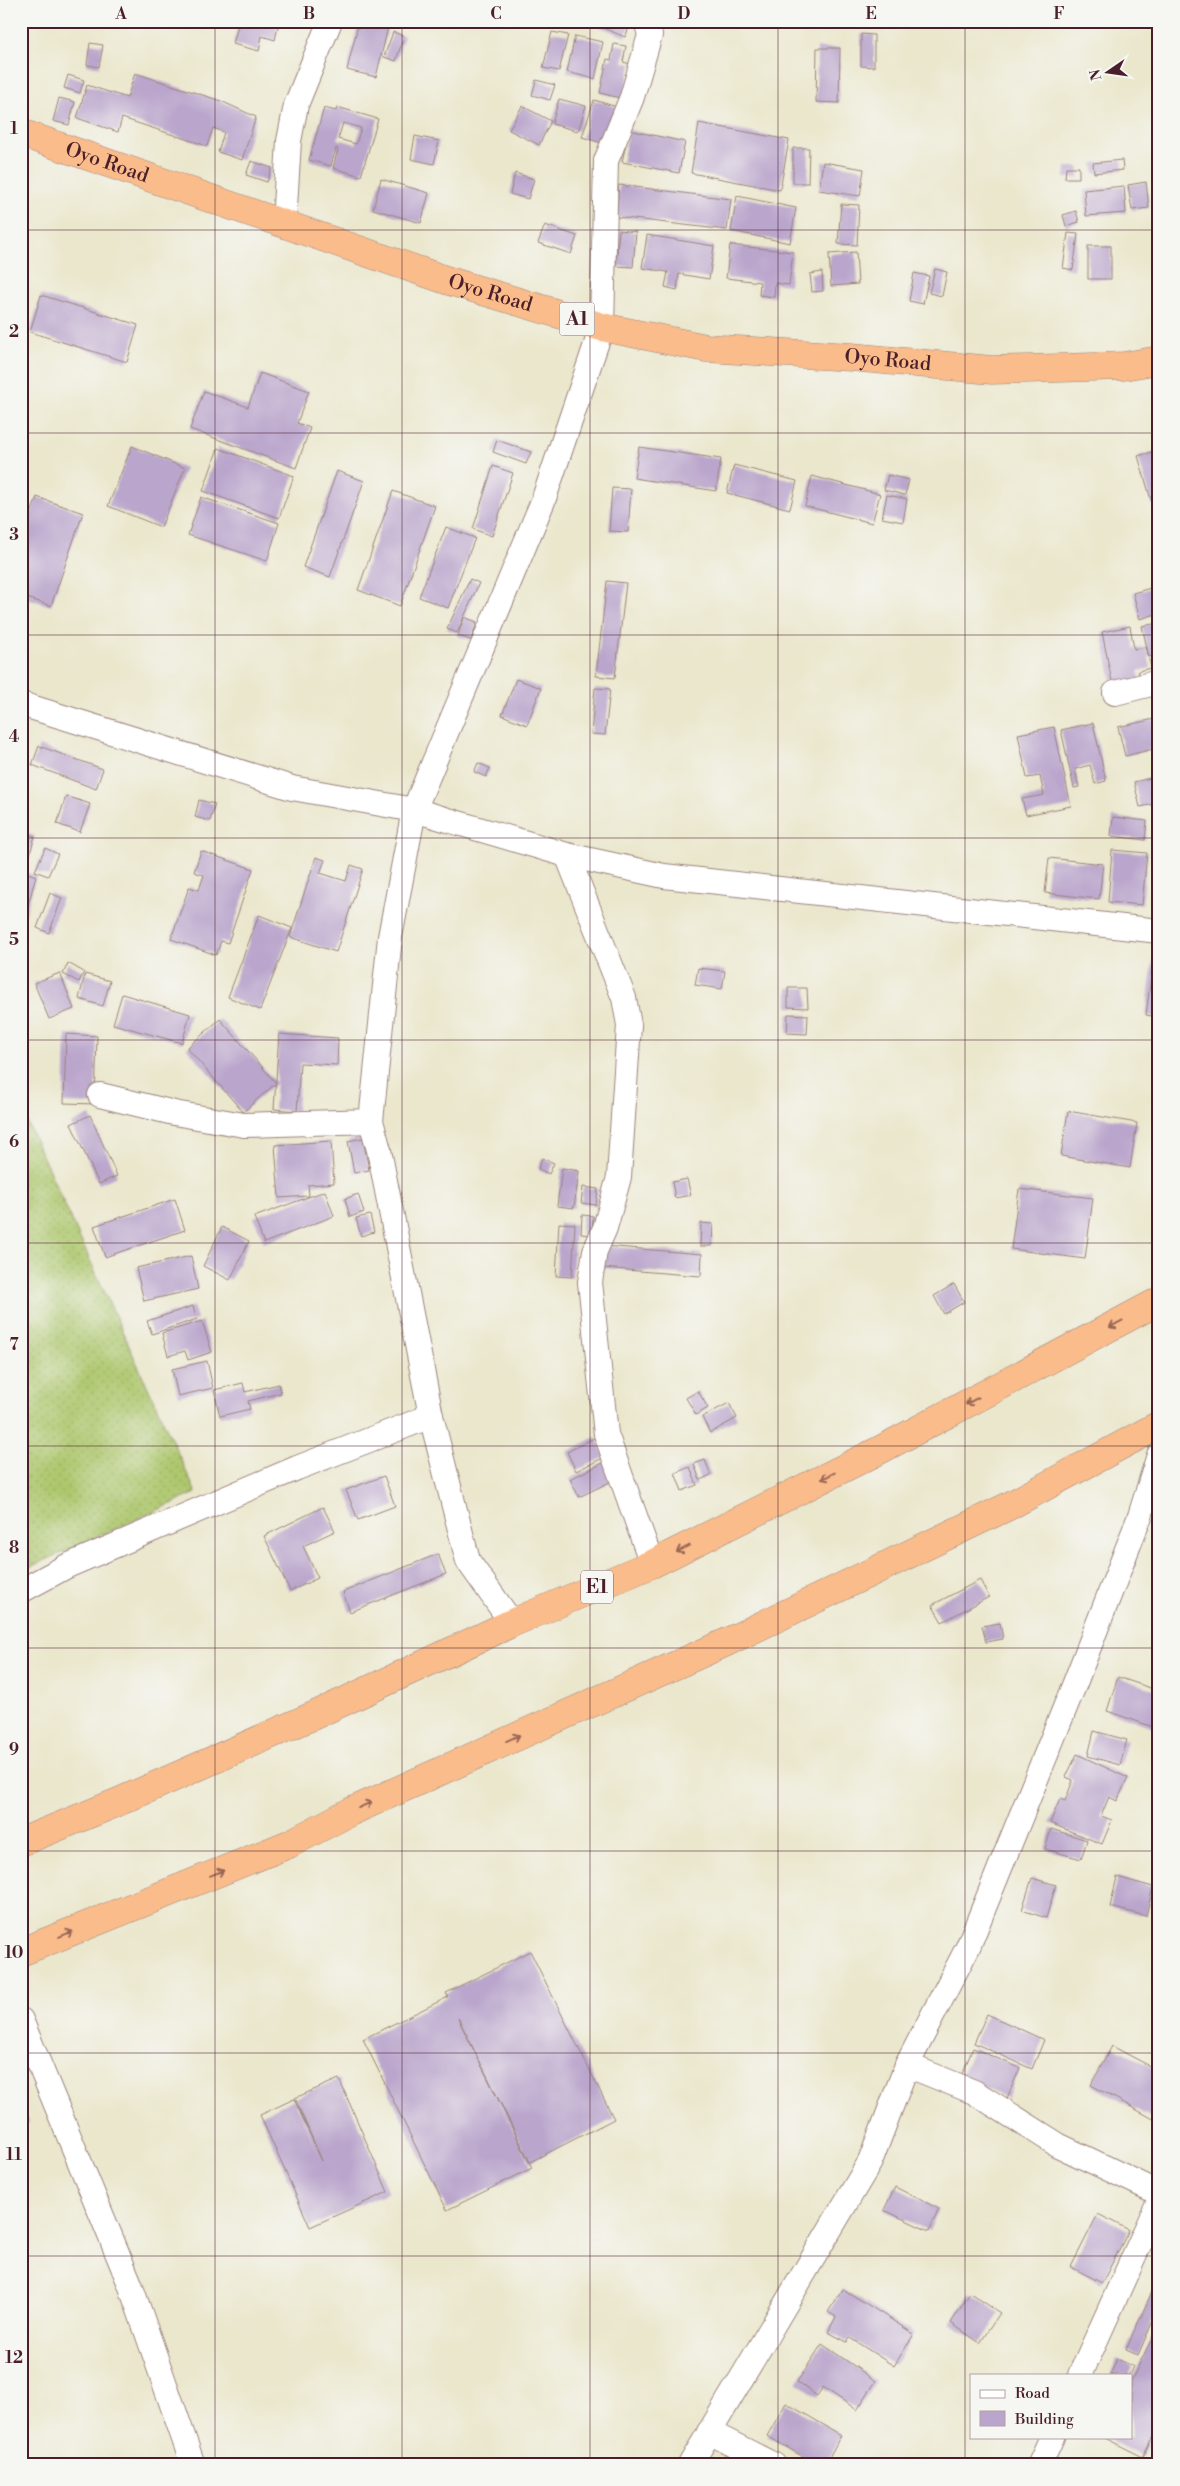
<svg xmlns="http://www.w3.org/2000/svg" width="1180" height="2486" font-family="'Libre Bodoni',serif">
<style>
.grass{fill:url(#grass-dots);stroke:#7c734c}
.building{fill:#baa5cc;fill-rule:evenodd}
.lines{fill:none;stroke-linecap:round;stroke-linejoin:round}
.street-casing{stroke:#9a837c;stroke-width:26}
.highway-casing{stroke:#9a837c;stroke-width:29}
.street{stroke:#fff;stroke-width:24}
.highway{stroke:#fabc8b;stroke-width:28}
.oneway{stroke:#996656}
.grid{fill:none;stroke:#4a1f2b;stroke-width:1;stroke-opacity:0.55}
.labels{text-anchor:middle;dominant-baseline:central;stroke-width:4;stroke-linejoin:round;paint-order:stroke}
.shield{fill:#f6f6f2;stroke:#7e6067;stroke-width:1}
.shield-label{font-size:19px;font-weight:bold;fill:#4a1f2b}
.street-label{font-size:20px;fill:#4a1f2b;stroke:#f6f6f2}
.neatline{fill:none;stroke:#4a1f2b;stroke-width:2}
.grid-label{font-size:16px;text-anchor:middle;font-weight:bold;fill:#4a1f2b}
</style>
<defs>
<pattern id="grass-dots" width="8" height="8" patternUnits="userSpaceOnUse" patternTransform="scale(1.25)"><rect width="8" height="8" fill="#adc76d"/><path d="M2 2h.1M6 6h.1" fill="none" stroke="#96aa5f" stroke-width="1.8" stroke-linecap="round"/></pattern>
</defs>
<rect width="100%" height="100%" fill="#f6f6f2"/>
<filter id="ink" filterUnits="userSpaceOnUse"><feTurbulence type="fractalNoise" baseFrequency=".02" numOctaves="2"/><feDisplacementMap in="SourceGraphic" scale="10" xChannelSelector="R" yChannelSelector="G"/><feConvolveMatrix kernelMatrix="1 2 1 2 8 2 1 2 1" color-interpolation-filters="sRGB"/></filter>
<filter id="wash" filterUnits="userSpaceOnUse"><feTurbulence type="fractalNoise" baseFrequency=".0096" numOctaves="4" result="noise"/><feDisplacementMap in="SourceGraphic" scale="20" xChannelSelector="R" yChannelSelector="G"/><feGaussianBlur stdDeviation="1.12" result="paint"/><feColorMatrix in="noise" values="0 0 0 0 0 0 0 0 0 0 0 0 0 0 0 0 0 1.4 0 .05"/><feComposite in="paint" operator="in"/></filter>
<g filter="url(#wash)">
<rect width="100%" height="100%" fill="#ebe7cd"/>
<path class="grass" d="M21,1109L196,1493L21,1571Z"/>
<g id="blocks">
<g class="building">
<path d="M239,21L279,22L275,40L262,36L259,51L233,44Z"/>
<path d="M359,21H398L397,25L389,23L376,77L347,70Z"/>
<path d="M597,21H632L625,37L596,25Z"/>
<path d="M393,32L404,36L396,61L384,57Z"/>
<path d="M552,32L568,35L559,71L543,68Z"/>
<path d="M861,34L874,35V67L861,66Z"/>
<path d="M575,36L603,42L595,79L567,72Z"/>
<path d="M90,43L103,45L99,67L87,65Z"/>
<path d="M614,44L626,46L623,62L631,64L624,99L600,93L607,59L611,60Z"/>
<path d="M817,48H840L839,103L816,102Z"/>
<path d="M135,73L221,101L256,117L242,160L218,152L224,132L213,128L207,146L122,118L118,132L77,118L87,85L127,98Z"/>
<path d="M68,75L84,80L80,93L64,88Z"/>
<path d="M536,80L555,85L550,100L532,95Z"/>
<path d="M59,98L75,102L69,125L53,121Z"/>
<path d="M559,99L586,106L578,131L552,124Z"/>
<path d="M594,100L617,107L605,144L582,137Z"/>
<path d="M522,106L551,121L539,145L509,130Z"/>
<path d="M337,107L378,119L361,176L333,168L338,149L336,148L331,166L309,160L324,108L336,111ZM343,123L361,128L356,144L338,139Z"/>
<path d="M699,123L789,140L780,190L691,173Z"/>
<path d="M629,130L685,142L679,173L622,162Z"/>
<path d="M415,136L439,141L434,164L411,159Z"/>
<path d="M793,148H809L808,183H793Z"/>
<path d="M1122,160L1123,170L1094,173L1093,163Z"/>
<path d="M251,161L272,168L267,182L246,175Z"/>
<path d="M823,162L864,169L860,196L819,190Z"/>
<path d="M1066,167H1079V178H1065Z"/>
<path d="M515,173L534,179L528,199L510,194Z"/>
<path d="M381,179L429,193L421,223L373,209Z"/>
<path d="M1146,182L1149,208L1132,210L1128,185Z"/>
<path d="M619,185L731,199L727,230L616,217Z"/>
<path d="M1124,186L1126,213L1086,216L1084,190Z"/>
<path d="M737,196L796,208L790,243L731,231Z"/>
<path d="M841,204L859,205L857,245L838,244Z"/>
<path d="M1076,211L1079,222L1066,226L1063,215Z"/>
<path d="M545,225L577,236L571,254L538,243Z"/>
<path d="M619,230L636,232L633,267L616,266Z"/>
<path d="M1068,233L1078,234L1073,270L1063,268Z"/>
<path d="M647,235L714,246L709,279L679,274L677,290L665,287L668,272L642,268Z"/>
<path d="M730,245L793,252L789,285L775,283L774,297L759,295L760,282L726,278Z"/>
<rect x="1088" y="246" width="23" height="33"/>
<path d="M856,252L858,284L831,286L829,254Z"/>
<path d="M935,269L947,272L942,296L929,293Z"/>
<path d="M822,272L823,291L812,292L810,274Z"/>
<path d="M914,273L929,276L923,304L909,301Z"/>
<path d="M41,295L138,325L127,362L30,332Z"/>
<path d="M260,373L309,391L297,423L310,428L296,468L190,429L204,391L248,407Z"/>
<path d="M497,440L531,452L526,464L493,452Z"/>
<path d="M132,446L185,468L161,527L108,506Z"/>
<path d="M639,447L721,459L716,491L634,478Z"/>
<path d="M218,448L294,476L279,518L203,491Z"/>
<path d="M1159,450V522L1158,523L1138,456Z"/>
<path d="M734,465L797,481L790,509L727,493Z"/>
<path d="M493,466L513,473L492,536L473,529Z"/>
<path d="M337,471L364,481L330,577L303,567Z"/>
<path d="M888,475L909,480L905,495L884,490Z"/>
<path d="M812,476L880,494L872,523L805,506Z"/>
<path d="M612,488L631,489L628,532L609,531Z"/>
<path d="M393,491L435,506L400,606L358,590Z"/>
<path d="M887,495L907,499L903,522L882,518Z"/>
<path d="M37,497L83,513L51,606L21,596V542Z"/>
<path d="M201,497L279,523L267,561L188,535Z"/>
<path d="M446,527L475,538L448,608L419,597Z"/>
<path d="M470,579L479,583L457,633L447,629Z"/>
<path d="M607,581L626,583L615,678L596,676Z"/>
<path d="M1158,586L1159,613L1140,619L1133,593Z"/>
<path d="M464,617L477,622L471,640L458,636Z"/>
<path d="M1159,623V655L1149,657L1142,626Z"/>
<path d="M1130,626L1134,649L1146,647L1151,668L1138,671L1141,681L1113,687L1102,632Z"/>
<path d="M516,679L541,688L527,725L502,715Z"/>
<path d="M595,688L610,689L605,735L591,734Z"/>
<path d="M1159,718V762L1156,763L1153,749L1125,756L1118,727Z"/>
<path d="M1093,723L1106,781L1095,784L1090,765L1075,769L1079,787L1074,788L1061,730Z"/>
<path d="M1054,727L1071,806L1026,815L1022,799L1044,795L1040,776L1027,778L1018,734Z"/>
<path d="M39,746L103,769L96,789L32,765Z"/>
<path d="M478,763L490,768L486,777L474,772Z"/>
<path d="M1159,776V803L1140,807L1134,782Z"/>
<path d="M66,796L90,804L80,832L57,824Z"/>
<path d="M199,800L215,804L210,821L195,817Z"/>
<path d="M1113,817L1147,821L1145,840L1111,836Z"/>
<path d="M21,832L35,836L25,872L36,876L22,927Z"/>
<path d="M45,848L58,854L48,876L35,871Z"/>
<path d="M1112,850L1147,853L1142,905L1108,902Z"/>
<path d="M201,851L253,869L228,943L221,941L216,955L171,939L189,887L199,890L204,875L194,872Z"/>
<path d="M316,857L325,860L320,873L346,881L351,865L363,869L336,952L290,937Z"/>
<path d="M1049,858L1103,864L1099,899L1045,893Z"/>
<path d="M50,893L62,898L49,933L37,928Z"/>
<path d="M259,915L292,928L260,1010L228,997Z"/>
<path d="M1153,961L1159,962L1158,1017L1146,1015Z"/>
<path d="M68,963L84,972L79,982L63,974Z"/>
<path d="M698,968L725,971L722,989L695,985Z"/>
<path d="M60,973L74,1009L49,1019L34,983Z"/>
<path d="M85,974L110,981L103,1006L79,999Z"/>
<path d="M788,988H807L808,1008L788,1007Z"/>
<path d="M122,994L190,1014L182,1043L113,1024Z"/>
<path d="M788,1014L808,1015L807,1034L787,1033Z"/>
<path d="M220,1019L276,1083L243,1112L187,1048Z"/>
<path d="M66,1034L97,1036L95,1104L64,1103Z"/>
<path d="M279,1034L338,1038L337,1065L300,1063L297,1111L274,1109Z"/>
<path d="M1068,1111L1137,1123L1130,1168L1061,1156Z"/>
<path d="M90,1115L117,1176L99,1184L71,1124Z"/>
<path d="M363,1138L369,1170L354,1173L348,1141Z"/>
<path d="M331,1141L334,1183L308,1185L309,1196L279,1198L275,1145Z"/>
<path d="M542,1158L554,1163L549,1174L538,1169Z"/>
<path d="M562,1168L579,1171L574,1208L557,1206Z"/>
<path d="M687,1179L691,1195L675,1198L672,1182Z"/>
<path d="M583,1187L598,1189L596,1205L581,1203Z"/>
<path d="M1019,1189L1093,1198L1085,1259L1011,1249Z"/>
<path d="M325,1191L334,1216L264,1243L254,1217Z"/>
<path d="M358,1194L364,1212L350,1217L345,1199Z"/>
<path d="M175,1199L185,1230L105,1257L94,1226Z"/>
<path d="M370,1215L374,1232L361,1236L356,1218Z"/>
<path d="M582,1215L593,1216L592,1235L581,1234Z"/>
<path d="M559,1223L575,1224L572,1277L556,1276Z"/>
<path d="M701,1223L713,1224L712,1246H700Z"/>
<path d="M222,1227L249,1241L230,1280L203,1266Z"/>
<path d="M604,1246L702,1254L701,1276L602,1268Z"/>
<path d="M191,1256L198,1289L144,1301L136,1268Z"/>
<path d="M954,1284L964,1302L944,1314L934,1296Z"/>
<path d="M193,1306L197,1319L152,1334L147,1321Z"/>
<path d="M202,1321L212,1352L188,1360L185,1351L168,1356L162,1333Z"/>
<path d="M207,1361L213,1388L178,1396L172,1369Z"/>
<path d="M243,1383L245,1392L279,1384L281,1393L248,1401L250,1409L220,1416L214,1390Z"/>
<path d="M698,1391L708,1408L696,1415L686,1398Z"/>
<path d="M729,1403L737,1418L710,1433L702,1417Z"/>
<path d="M596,1437L605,1457L576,1471L567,1452Z"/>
<path d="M705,1460L711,1475L700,1480L694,1464Z"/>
<path d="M607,1461L616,1479L579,1497L570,1479Z"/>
<path d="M690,1467L697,1485L682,1491L675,1473Z"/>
<path d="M384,1476L395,1506L358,1520L346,1490Z"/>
<path d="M323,1507L335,1531L303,1546L318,1578L290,1591L264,1536Z"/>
<path d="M438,1554L446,1574L350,1612L343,1592Z"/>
<path d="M980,1580L989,1597L942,1622L932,1605Z"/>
<path d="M1000,1623L1003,1639L986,1642L982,1626Z"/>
<path d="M1118,1677L1159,1691V1729L1107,1711Z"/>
<path d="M1094,1731L1127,1740L1120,1765L1088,1756Z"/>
<path d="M1077,1754L1128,1778L1117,1801L1109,1797L1101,1816L1112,1820L1102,1844L1050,1823L1060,1799L1065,1801L1073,1780L1066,1777Z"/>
<path d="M1051,1829L1087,1840L1081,1859L1045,1849Z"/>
<path d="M1117,1877L1153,1887L1146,1916L1110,1907Z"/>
<path d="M1032,1878L1056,1885L1046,1918L1022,1910Z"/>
<path d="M530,1951L614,2119L530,2162L458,2018L532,2168L447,2210L363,2039L448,1997L446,1993Z"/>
<path d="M987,2014L1044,2040L1032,2069L974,2043Z"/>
<path d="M1112,2046L1159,2071V2122L1091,2085Z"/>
<path d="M973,2048L1020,2068L1007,2098L960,2079Z"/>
<path d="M339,2079L388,2192L310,2227L260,2115L294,2099L322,2161L295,2098Z"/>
<path d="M21,2106L29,2123L21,2126Z"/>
<path d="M895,2187L939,2209L929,2231L884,2210Z"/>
<path d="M1098,2214L1129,2230L1102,2283L1071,2267Z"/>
<path d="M1159,2276V2307L1138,2355L1126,2350Z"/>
<path d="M843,2289L914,2334L894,2366L850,2338L847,2342L828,2332L836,2317L828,2312Z"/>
<path d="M970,2293L1000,2313L980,2343L951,2323Z"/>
<path d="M1159,2324V2424L1143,2457L1103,2437H1131V2381Z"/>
<path d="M822,2344L876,2381L857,2410L823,2387L817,2396L797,2382Z"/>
<path d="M1117,2359L1133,2366L1129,2375H1110Z"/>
<path d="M786,2403L841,2435L825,2465H818L767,2436Z"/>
</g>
</g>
</g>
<g filter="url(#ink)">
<use href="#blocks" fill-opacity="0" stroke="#9a837c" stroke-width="1"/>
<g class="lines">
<defs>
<g id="street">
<path d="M284,223L289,141L296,105L330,21"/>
<path d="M1115,693L1159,682"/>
<path d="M21,704L292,788L414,810L567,855L664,876L1159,931"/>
<path d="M567,855L624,998L629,1025L619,1177L605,1228L595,1251L590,1282L606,1434L652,1564"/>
<path d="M100,1095L174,1113L244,1125L371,1121"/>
<path d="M21,1591L67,1566L297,1468L431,1416"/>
<path d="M512,1623L468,1561L431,1416L379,1150L371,1121L390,937L414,810L543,501L602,327L606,161L632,97L650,35L646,21"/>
<path d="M21,2020L130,2284L193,2465"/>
<path d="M907,2065L974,2092L1058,2145L1159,2193"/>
<path d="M1080,2375L1159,2201"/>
<path d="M709,2432L774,2465"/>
<path d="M690,2465L870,2162L907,2065L968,1947L1075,1683L1140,1516L1159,1455"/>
<path d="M1039,2465L1052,2437"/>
</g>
<g id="highway">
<path id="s1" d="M21,133L446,280L602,327L706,348L851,357L992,370L1124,366L1159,360"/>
<path d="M21,1842L116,1803L315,1715L512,1623L652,1564L878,1451L1159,1301"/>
<path d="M21,1952L289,1844L350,1812L727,1642L1009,1506L1159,1425"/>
</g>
</defs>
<use href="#street" class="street-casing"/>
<use href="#highway" class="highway-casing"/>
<use href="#street" class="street"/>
<use href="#highway" class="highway"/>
</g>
<defs><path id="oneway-shaft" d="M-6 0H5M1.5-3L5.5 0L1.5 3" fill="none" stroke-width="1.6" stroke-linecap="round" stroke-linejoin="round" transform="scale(1.25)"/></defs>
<g class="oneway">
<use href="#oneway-shaft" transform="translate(1116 1324) rotate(152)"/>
<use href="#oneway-shaft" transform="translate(972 1401) rotate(152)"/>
<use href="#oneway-shaft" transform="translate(828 1476) rotate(153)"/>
<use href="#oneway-shaft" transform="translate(683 1549) rotate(153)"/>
<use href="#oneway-shaft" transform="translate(513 1738) rotate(-24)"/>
<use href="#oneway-shaft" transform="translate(365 1805) rotate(-24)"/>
<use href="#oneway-shaft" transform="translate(217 1873) rotate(-22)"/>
<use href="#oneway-shaft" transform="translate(66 1934) rotate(-22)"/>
</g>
</g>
<path class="grid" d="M215,21V2465M402,21V2465M590,21V2465M778,21V2465M965,21V2465M21,230H1159M21,433H1159M21,635H1159M21,838H1159M21,1040H1159M21,1243H1159M21,1446H1159M21,1648H1159M21,1851H1159M21,2053H1159M21,2256H1159"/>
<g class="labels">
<g class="shield">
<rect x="559.5" y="302.5" width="35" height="33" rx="4"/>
<rect x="581" y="1570.5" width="32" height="33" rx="4"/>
</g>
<g class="shield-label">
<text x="577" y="319">A1</text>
<text x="597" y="1587">E1</text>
</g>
<g class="street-label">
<text stroke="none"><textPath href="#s1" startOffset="91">Oyo Road</textPath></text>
<text stroke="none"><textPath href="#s1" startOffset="496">Oyo Road</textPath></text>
<text stroke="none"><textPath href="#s1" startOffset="901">Oyo Road</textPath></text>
</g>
</g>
<rect width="1180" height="2486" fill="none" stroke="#f6f6f2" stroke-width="55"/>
<rect x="970" y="2374" width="162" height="65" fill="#f6f6f2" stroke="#b1a0a2"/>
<rect x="980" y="2390" width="25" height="8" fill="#ffffff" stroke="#b1a0a2"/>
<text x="1015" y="2398" font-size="15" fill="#4a1f2b">Road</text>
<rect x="980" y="2411" width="25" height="15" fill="#baa5cc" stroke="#b1a0a2"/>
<text x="1015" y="2424" font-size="15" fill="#4a1f2b">Building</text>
<g transform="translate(1108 72) rotate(257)" stroke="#f6f6f2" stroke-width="4" paint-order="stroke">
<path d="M0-4L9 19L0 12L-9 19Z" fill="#4a1f2b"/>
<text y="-8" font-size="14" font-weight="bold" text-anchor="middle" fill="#4a1f2b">N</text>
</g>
<rect x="28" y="28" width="1124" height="2430" class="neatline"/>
<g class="grid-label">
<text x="121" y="19">A</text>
<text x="309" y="19">B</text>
<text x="496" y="19">C</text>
<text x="684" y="19">D</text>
<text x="871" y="19">E</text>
<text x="1059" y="19">F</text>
<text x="14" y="134">1</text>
<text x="14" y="337">2</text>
<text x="14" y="540">3</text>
<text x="14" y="742">4</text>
<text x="14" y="945">5</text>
<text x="14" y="1147">6</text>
<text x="14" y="1350">7</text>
<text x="14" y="1553">8</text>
<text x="14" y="1755">9</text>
<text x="14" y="1958">10</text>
<text x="14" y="2160">11</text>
<text x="14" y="2363">12</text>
</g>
</svg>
